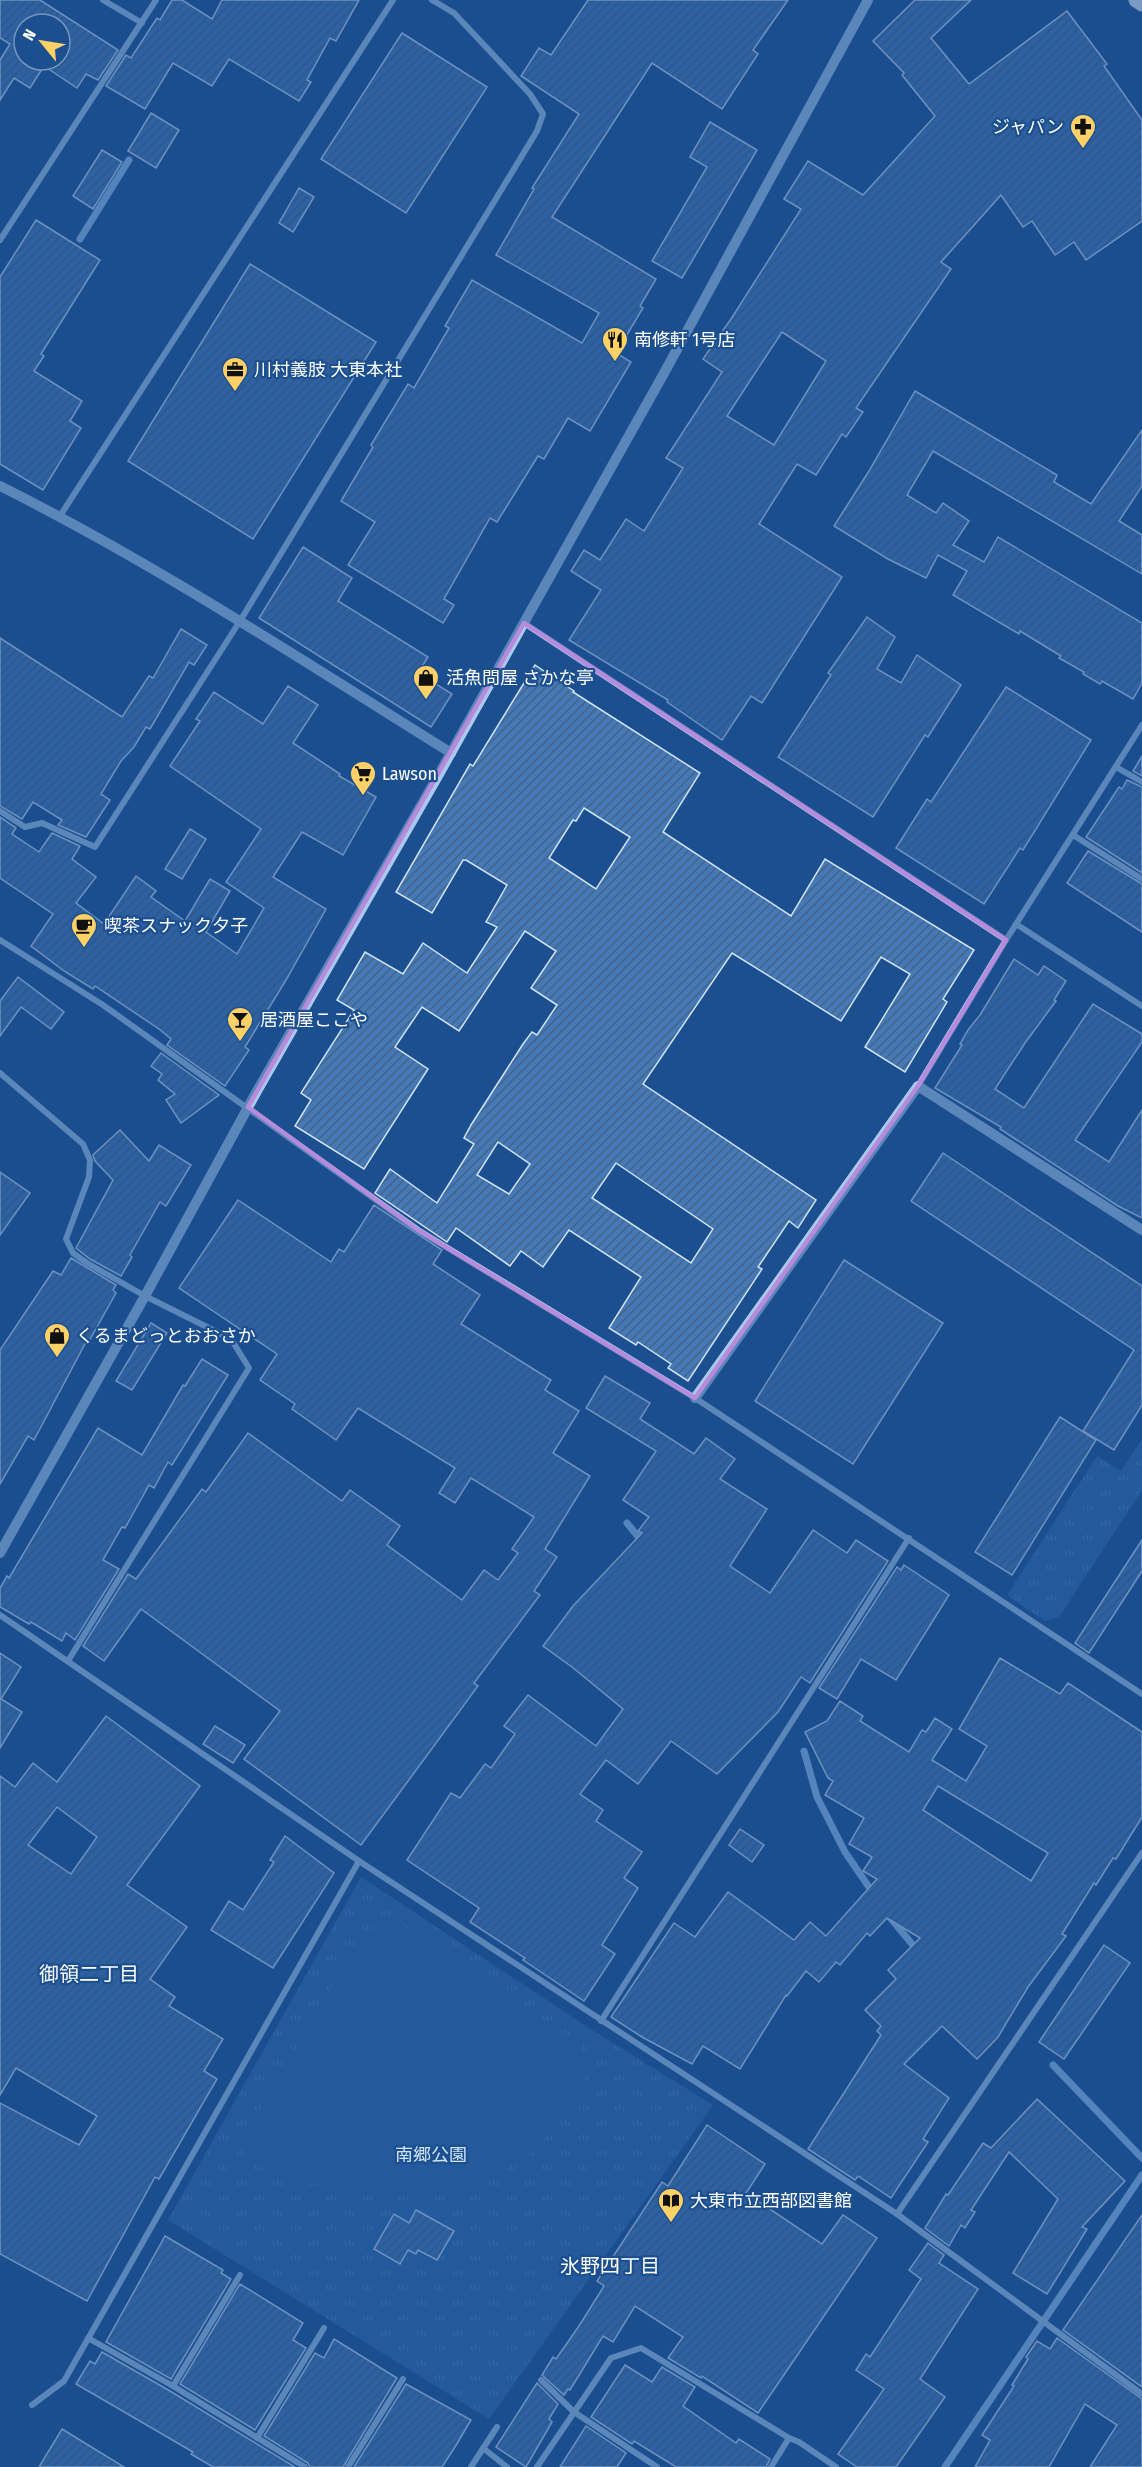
<svg xmlns="http://www.w3.org/2000/svg" width="1142" height="2467" font-family="'Fira Sans Condensed','Noto Sans JP',sans-serif">
<style>
.grass{fill:url(#grass-tufts)}
.pitch{fill:#2e69ad}
.lines{fill:none;stroke-linecap:round;stroke-linejoin:round}
.stream{stroke:#9cc4f0;stroke-width:7}
.building{fill:url(#building-hatch);stroke:#cfe3fa;stroke-width:1.5;fill-rule:evenodd}
.minor{stroke:#a9c9ee;stroke-width:6}
.tertiary{stroke:#a9c9ee;stroke-width:10}
.primary{stroke:#f0f6ff;stroke-width:15}
.marked{fill:none;stroke:#b68bdc;stroke-width:4.5;stroke-linejoin:round}
.labels{text-anchor:middle;dominant-baseline:central;stroke-width:4.5;stroke-linejoin:round;paint-order:stroke}
.poi-label{font-size:18px;fill:#fff;stroke:#1b4f8f;text-anchor:start}
.park-label{font-size:18px;fill:#cfe3fa;stroke:#1b4f8f}
.neighbourhood-label{font-size:20px;fill:#fff;stroke:#1b4f8f}
</style>
<defs>
<pattern id="grass-tufts" width="24" height="20" patternUnits="userSpaceOnUse" patternTransform="scale(1.5)"><rect width="24" height="20" fill="#2e69ad"/><path d="M3 7l-1-3M5 7V3M7 7l1-3M15 17l-1-3M17 17v-4M19 17l1-3" fill="none" stroke="#4d80b9"/></pattern>
<pattern id="building-hatch" width="6" height="6" patternUnits="userSpaceOnUse" patternTransform="scale(1.5)"><rect width="6" height="6" fill="#4478b7"/><path d="M-1 1l2-2M0 6l6-6M5 7l2-2" fill="none" stroke="#486282"/></pattern>
</defs>
<rect width="100%" height="100%" fill="#1b4f8f"/>
<g class="grass">
<path d="M1142,1439V1490L1059,1617L1045,1621L1007,1595L1097,1456L1121,1471Z"/>
<path d="M361,1877L592,2030L713,2105L489,2419L168,2220Z"/>
</g>
<path class="pitch" d="M396,1921L578,2045L589,2060L581,2087L559,2120L531,2152L485,2184L435,2195L386,2197L292,2180L244,2159L248,2132L364,1932Z"/>
<g class="lines">
<g class="stream">
<path d="M80,239L129,160"/>
<path d="M627,1523L644,1544"/>
<path d="M804,1751L817,1797L845,1852L873,1893"/>
<path d="M888,1915L917,1950"/>
<path d="M1053,2065L1142,2158"/>
<path d="M945,2467L1142,2175"/>
</g>
</g>
<g class="building">
<path d="M0,0H40L118,50L98,80L86,74L77,88L44,66L30,88L14,78L0,100V60L10,44L0,38ZM24,24H60V60H24Z"/>
<path d="M172,0H182L212,19L222,0H359L336,41L330,38L307,80L311,82L299,101L229,59L212,86L173,63L145,109L106,86L126,55L131,58L157,18L160,20Z"/>
<path d="M588,0H788L753,50L758,54L722,109L652,63L552,217L656,279L640,306L643,308L616,353L631,362L590,431L568,418L544,459L538,456L497,522L490,518L444,599L454,605L443,623L348,565L375,522L341,501L373,447L371,445L408,384L414,388L449,328L445,326L472,280L582,343L599,313L496,255L534,189L532,188L579,114L521,76L539,48L551,55Z"/>
<path d="M915,0H971L931,38L969,84L1067,11L1107,64L1104,66L1142,120V221L1086,260L1074,242L1055,255L1032,221L1023,227L1001,195L941,262L951,269L856,408L863,412L846,437L842,434L816,475L797,464L759,524L842,577L762,703L751,696L722,740L667,702L668,700L569,640L601,590L571,571L584,550L600,560L626,519L644,531L683,468L666,458L722,372L703,359L731,319L801,209L784,199L808,161L863,195L935,116L902,75L904,73L873,41ZM782,332L826,361L774,445L727,416Z"/>
<path d="M402,33L487,87L406,213L321,159Z"/>
<path d="M151,113L179,130L156,168L128,151Z"/>
<path d="M710,122L757,150L682,278L652,261L707,167L690,157Z"/>
<path d="M102,150L122,162L93,209L73,196Z"/>
<path d="M299,188L314,197L293,232L279,223Z"/>
<path d="M36,220L100,260L41,354L44,356L34,371L82,401L70,421L81,428L43,490L0,464V277Z"/>
<path d="M250,264L376,342L253,539L128,461Z"/>
<path d="M915,391L1057,475L1054,482L1091,504L1142,430V486L1119,521L1142,535V574L933,451L907,495L936,513L943,503L969,521L953,545L984,562L998,537L1142,623V683L1133,699L1102,681L1100,684L1083,674L1084,672L1059,658L1061,656L1020,631L1019,634L953,595L967,571L938,555L926,578L888,559L834,526L869,471Z"/>
<path d="M303,547L352,578L338,601L428,657L418,673L452,694L431,727L259,618Z"/>
<path d="M867,617L895,637L877,669L901,683L917,655L961,685L928,737L925,735L873,817L778,757L831,675L828,673Z"/>
<path d="M181,629L207,645L194,665L189,662L150,729L146,727L134,747L121,761L101,794L110,800L86,837L58,825L62,820L33,802L22,819L0,806V638L122,717L149,676L153,678Z"/>
<path d="M535,665L574,691L573,692L700,773L663,832L791,916L825,859L974,950L943,999L947,1002L905,1072L865,1047L910,974L881,957L841,1021L732,953L643,1084L816,1200L798,1228L789,1221L758,1267L762,1269L688,1381L668,1368L671,1364L638,1342L636,1345L609,1328L641,1277L569,1230L543,1267L521,1251L510,1266L456,1228L447,1242L375,1193L390,1169L437,1203L474,1144L464,1138L471,1125L523,1044L532,1032L537,1035L557,1005L531,988L556,951L525,931L459,1031L422,1007L395,1047L428,1069L364,1169L295,1126L311,1100L301,1093L354,1010L337,1000L365,952L403,974L423,943L467,973L497,927L486,922L507,885L466,860H463L432,913L396,892L470,764L473,766ZM584,808L630,837L596,889L549,858L573,820L576,821ZM498,1142L530,1164L509,1194L477,1175ZM616,1163L713,1229L691,1263L592,1198Z"/>
<path d="M288,686L318,705L293,743L340,774L339,776L376,797L343,855L302,832L273,877L326,909L286,980L245,1047L249,1050L225,1086L167,1045L171,1039L159,1029L95,986L93,989L64,971L31,946L53,914L0,878V817L16,828L12,834L39,852L52,833L80,846L72,859L96,877L76,903L104,924L136,876L156,891L151,897L185,921L210,879L230,891L206,932L237,954L264,908L226,882L261,829L170,766L200,721L196,719L214,692L263,724Z"/>
<path d="M1006,687L1091,740L1023,850L1020,848L984,904L896,848L927,799L931,802Z"/>
<path d="M1142,756V776L1133,771Z"/>
<path d="M1127,780L1142,787V873L1086,837L1119,787L1122,789Z"/>
<path d="M190,829L206,839L182,879L165,869Z"/>
<path d="M1088,851L1142,884V932L1067,883Z"/>
<path d="M1014,959L1038,975L1044,966L1066,981L1054,1000L1056,1001L1025,1043L995,1089L1024,1108L1093,1004L1142,1034V1042L1075,1140L1109,1162L1142,1110V1218L1118,1206L1000,1129L1001,1127L935,1088L962,1045L960,1044L968,1030L980,1015Z"/>
<path d="M18,977L64,1012L51,1029L21,1007L0,1036V1001Z"/>
<path d="M161,1053L219,1095L181,1123L166,1100L175,1094L158,1080L162,1074L151,1066Z"/>
<path d="M120,1130L149,1161L159,1145L191,1165L166,1206L160,1202L130,1255L132,1257L121,1276L90,1259L76,1248L113,1180L95,1161L93,1155Z"/>
<path d="M943,1153L1142,1286V1405L1114,1450L1083,1431L1134,1350L911,1201Z"/>
<path d="M0,1172L30,1193L0,1235Z"/>
<path d="M238,1200L331,1262L339,1249L344,1252L374,1205L442,1250L433,1264L480,1295L461,1324L551,1380L545,1390L579,1411L553,1453L590,1476L545,1549L557,1557L534,1591L540,1595L474,1683L478,1686L361,1845L244,1759L280,1711L141,1609L104,1661L83,1646L128,1574L136,1579L202,1489L206,1492L248,1433L342,1501L350,1490L400,1526L387,1545L462,1600L484,1570L498,1580L518,1553L512,1549L534,1517L471,1478L455,1503L439,1493L455,1468L358,1408L336,1440L292,1409L295,1404L260,1380L277,1354L179,1288Z"/>
<path d="M71,1258L116,1285L113,1290L116,1293L88,1343L86,1342L34,1440L28,1436L0,1484V1350L53,1271L61,1275Z"/>
<path d="M844,1260L943,1323L853,1464L755,1401Z"/>
<path d="M151,1323L167,1333L132,1390L116,1381Z"/>
<path d="M202,1359L228,1375L172,1465L168,1462L154,1488L149,1485L125,1528L122,1527L103,1560L119,1569L75,1640L66,1633L62,1641L31,1622L29,1624L0,1607V1588L7,1576L9,1578L98,1428L142,1455L183,1385L185,1386Z"/>
<path d="M605,1376L650,1403L640,1419L694,1454L706,1438L735,1459L720,1479L767,1509L730,1566L770,1593L813,1530L847,1553L856,1540L888,1561L810,1683L801,1677L778,1712L717,1774L671,1741L638,1784L606,1760L580,1794L603,1810L596,1821L642,1852L624,1878L638,1888L602,1945L615,1954L584,2001L523,1960L525,1958L470,1922L479,1908L407,1860L451,1793L460,1798L485,1764L491,1768L515,1734L504,1726L528,1695L596,1746L623,1709L572,1667L543,1646L573,1606L642,1533L638,1531L649,1517L623,1500L656,1451L586,1408Z"/>
<path d="M1060,1417L1096,1440L1012,1575L975,1552Z"/>
<path d="M1142,1540V1571L1089,1653L1075,1643Z"/>
<path d="M904,1565L949,1595L896,1680L861,1659L837,1699L819,1688L897,1567L901,1570Z"/>
<path d="M0,1653L21,1667L1,1699L22,1712L0,1748Z"/>
<path d="M1000,1658L1060,1694L1068,1683L1142,1732V1817L1116,1859L1113,1858L1096,1885L1094,1883L1062,1934L1066,1936L1028,1987L998,2037L977,2059L942,2026L904,2064L949,2098L923,2139L928,2142L891,2198L858,2176L855,2180L808,2149L881,2035L877,2031L881,2026L865,2010L896,1979L888,1970L920,1938L887,1918L870,1936L867,1933L840,1965L836,1962L819,1982L806,1971L787,1996L786,1995L740,2069L703,2046L692,2064L642,2037L611,2017L674,1923L695,1937L728,1892L794,1940L810,1922L826,1936L877,1879L863,1871L872,1857L849,1844L864,1818L825,1795L833,1781L828,1778L805,1732L827,1721L840,1701L863,1716L860,1721L909,1752L922,1730L926,1732L935,1718L952,1729L932,1760L966,1781L987,1746L959,1729ZM938,1786L1048,1853L1031,1881L923,1810Z"/>
<path d="M106,1716L200,1786L127,1885L187,1927L150,1979L175,1997L169,2006L223,2039L204,2071L217,2079L159,2179L155,2177L87,2301L0,2254V2103L79,2145L97,2116L16,2068L0,2095V1776L15,1787L33,1763L57,1782ZM57,1807L97,1837L71,1874L28,1845Z"/>
<path d="M215,1726L245,1745L233,1763L203,1744Z"/>
<path d="M740,1829L764,1845L752,1862L729,1845Z"/>
<path d="M285,1836L334,1873L273,1968L211,1930L229,1901L243,1910L274,1862L270,1860Z"/>
<path d="M1104,1945L1130,1963L1064,2059L1039,2042Z"/>
<path d="M1037,2099L1125,2181L1082,2227L1087,2229L1047,2294L1013,2273L1058,2199L1009,2152L971,2210L975,2212L965,2228L961,2225L949,2246L925,2228L946,2194L948,2195L983,2143L991,2148Z"/>
<path d="M707,2125L765,2164L746,2193L822,2244L843,2215L877,2238L758,2413L702,2376L701,2378L668,2358L683,2337L635,2306L613,2342L603,2336L570,2390L568,2389L564,2395L542,2375L553,2357L556,2359L579,2326L604,2286L597,2281L662,2182L668,2186Z"/>
<path d="M416,2210L454,2231L437,2260L418,2250L416,2254L408,2250L400,2264L374,2249L394,2214L409,2223Z"/>
<path d="M1142,2215V2387L1063,2330Z"/>
<path d="M165,2236L223,2270L221,2273L231,2279L171,2379L106,2342Z"/>
<path d="M928,2243L944,2255L939,2263L978,2289L920,2379L945,2397L896,2467H857L838,2454L884,2389L856,2370L866,2354L870,2357L921,2279L909,2270Z"/>
<path d="M240,2284L303,2323L293,2340L306,2348L255,2430L180,2384Z"/>
<path d="M1057,2338L1142,2399V2467H1090L1117,2425L1085,2404L1049,2467H975L990,2440L982,2435L1014,2386L1012,2385L1028,2359L1026,2357L1037,2341L1050,2349Z"/>
<path d="M334,2339L397,2378L343,2467H310L308,2463L264,2436L315,2353L324,2358Z"/>
<path d="M102,2352L170,2391L295,2467H213L191,2454L193,2452L76,2384L90,2361L95,2364Z"/>
<path d="M625,2365L652,2382L662,2367L695,2387L683,2406L736,2443L739,2439L770,2459L766,2467H676L634,2441L632,2444L591,2417Z"/>
<path d="M537,2383L558,2404L549,2419L552,2422L526,2467L496,2447Z"/>
<path d="M406,2384L471,2420L455,2447L442,2467H354Z"/>
<path d="M586,2426L626,2453L617,2467H560Z"/>
<path d="M62,2429L124,2467H39Z"/>
</g>
<g class="lines">
<g class="minor">
<path d="M103,0L142,23"/>
<path d="M0,240L156,0"/>
<path d="M60,516L393,0"/>
<path d="M524,623L1006,940"/>
<path d="M1116,767L1142,782"/>
<path d="M0,811L25,827L42,823L95,847L240,621L537,131L543,114L530,94L454,13L432,0"/>
<path d="M1073,835L1142,879"/>
<path d="M1016,924L1142,1006"/>
<path d="M0,940L103,1005L418,1230L695,1398L1142,1694"/>
<path d="M0,1073L83,1144L90,1160L89,1177L66,1239L73,1253L87,1263L145,1296L231,1339L249,1368L68,1661"/>
<path d="M918,1086L1006,940L1142,725"/>
<path d="M0,1615L359,1861L897,2214L1142,2394"/>
<path d="M601,2021L909,1538"/>
<path d="M897,2214L1142,1853"/>
<path d="M88,2338L173,2386L305,2467"/>
<path d="M541,2380L574,2412L657,2467"/>
<path d="M173,2386L240,2275"/>
<path d="M32,2405L64,2381L359,1861"/>
<path d="M257,2438L324,2328"/>
<path d="M483,2448L507,2467"/>
<path d="M348,2467L403,2379"/>
<path d="M471,2467L497,2427"/>
<path d="M537,2467L611,2358L641,2348L789,2438L799,2442L836,2467"/>
<path d="M771,2467L789,2438"/>
</g>
<g class="tertiary">
<path d="M0,486C156,564 303,661 451,753"/>
<path d="M695,1398L918,1086L1142,1230"/>
<path d="M0,1553L145,1296L257,1091L438,776L663,375L868,0"/>
</g>
<path class="primary" d="M1136,0L1142,4"/>
</g>
<path d="M0 0H1142V2467H0ZM524,623L1006,940L918,1086L695,1398L418,1230L248,1107Z" fill="#1b4f8f" fill-opacity=".55" fill-rule="evenodd"/>
<path class="marked" d="M524,623L1006,940L918,1086L695,1398L418,1230L248,1107Z"/>
<defs>
<symbol id="pharmacy-pin" viewBox="-11 -11 22 30"><path d="M0 17L-7.5 6A9.5 9.5 0 1 1 7.5 6Z" fill="#ffd166" stroke="#1b4f8f"/><path d="M-2-6h4v4h4v4h-4v4h-4v-4h-4v-4h4Z" fill="#111"/></symbol>
<symbol id="restaurant-pin" viewBox="-11 -11 22 30"><path d="M0 17L-7.5 6A9.5 9.5 0 1 1 7.5 6Z" fill="#ffd166" stroke="#1b4f8f"/><path d="M-5-6h1v4h1v-4h1v4h1v-4h1v5L-1.5 .5V6h-2V.5L-5-1ZM5-6V6H3V1.5H1.5Q1.5-4 5-6Z" fill="#111"/></symbol>
<symbol id="office-pin" viewBox="-11 -11 22 30"><path d="M0 17L-7.5 6A9.5 9.5 0 1 1 7.5 6Z" fill="#ffd166" stroke="#1b4f8f"/><path d="M-6-3h4V-5.5h4V-3h4V5H-6ZM-1-4.5V-3h2v-1.5ZM-6 0V1H6V0Z" fill="#111"/></symbol>
<symbol id="shop-pin" viewBox="-11 -11 22 30"><path d="M0 17L-7.5 6A9.5 9.5 0 1 1 7.5 6Z" fill="#ffd166" stroke="#1b4f8f"/><path d="M-5-2.5h2.3a2.7 3.5 0 0 1 5.4 0H5L5.5 6h-11ZM-1.5-2.5h3a1.5 2.3 0 0 0-3 0Z" fill="#111"/></symbol>
<symbol id="supermarket-pin" viewBox="-11 -11 22 30"><path d="M0 17L-7.5 6A9.5 9.5 0 1 1 7.5 6Z" fill="#ffd166" stroke="#1b4f8f"/><path d="M-6-5.5h2.5l.6 2H6L4.5 2H-2.5L-4.4-4H-6ZM-1.5 3.2a1.3 1.3 0 1 0 .1 0ZM3 3.2a1.3 1.3 0 1 0 .1 0Z" fill="#111"/></symbol>
<symbol id="cafe-pin" viewBox="-11 -11 22 30"><path d="M0 17L-7.5 6A9.5 9.5 0 1 1 7.5 6Z" fill="#ffd166" stroke="#1b4f8f"/><path d="M-5.5-4.5H6V0H3Q3 3.5 0 3.5H-2.5Q-5.5 3.5-5.5 0ZM3-3.2v2h1.7v-2ZM-6 4.5H4V6H-6Z" fill="#111"/></symbol>
<symbol id="bar-pin" viewBox="-11 -11 22 30"><path d="M0 17L-7.5 6A9.5 9.5 0 1 1 7.5 6Z" fill="#ffd166" stroke="#1b4f8f"/><path d="M-6-5H6L.8 .8V4.5H3.5V6h-7V4.5H-.8V.8Z" fill="#111"/></symbol>
<symbol id="library-pin" viewBox="-11 -11 22 30"><path d="M0 17L-7.5 6A9.5 9.5 0 1 1 7.5 6Z" fill="#ffd166" stroke="#1b4f8f"/><path d="M-6-4Q-3-5.5-.7-3.5V5Q-3 3-6 4ZM6-4Q3-5.5 .7-3.5V5Q3 3 6 4Z" fill="#111"/></symbol>
</defs>
<g fill-rule="evenodd">
<use href="#pharmacy-pin" x="1068" y="112" width="30" height="40"/>
<use href="#restaurant-pin" x="600" y="325" width="30" height="40"/>
<use href="#office-pin" x="220" y="355" width="30" height="40"/>
<use href="#shop-pin" x="411" y="663" width="30" height="40"/>
<use href="#supermarket-pin" x="348" y="759" width="30" height="40"/>
<use href="#cafe-pin" x="69" y="911" width="30" height="40"/>
<use href="#bar-pin" x="225" y="1005" width="30" height="40"/>
<use href="#shop-pin" x="42" y="1321" width="30" height="40"/>
<use href="#library-pin" x="656" y="2186" width="30" height="40"/>
</g>
<g class="labels">
<g class="poi-label">
<text x="1064" y="127" text-anchor="end">ジャパン</text>
<text x="634" y="340">南修軒 1号店</text>
<text x="254" y="370">川村義肢 大東本社</text>
<text x="446" y="678">活魚問屋 さかな亭</text>
<text x="382" y="774">Lawson</text>
<text x="104" y="926">喫茶スナック夕子</text>
<text x="260" y="1020">居酒屋ここや</text>
<text x="76" y="1336">くるまどっとおおさか</text>
<text x="690" y="2201">大東市立西部図書館</text>
</g>
<g class="park-label">
<text x="431" y="2155">南郷公園</text>
</g>
<g class="neighbourhood-label">
<text x="89" y="1974">御領二丁目</text>
<text x="610" y="2266">氷野四丁目</text>
</g>
</g>
<g transform="translate(42 42) rotate(300)"><circle r="28" fill="#1b4f8f" stroke="#7695bc" stroke-width="1.5"/>
<path d="M0-4.5L10 22L0 15L-10 22Z" fill="#ffd166"/>
<text y="-9" font-size="16" font-weight="bold" text-anchor="middle" fill="#ffffff">N</text>
</g>
</svg>
